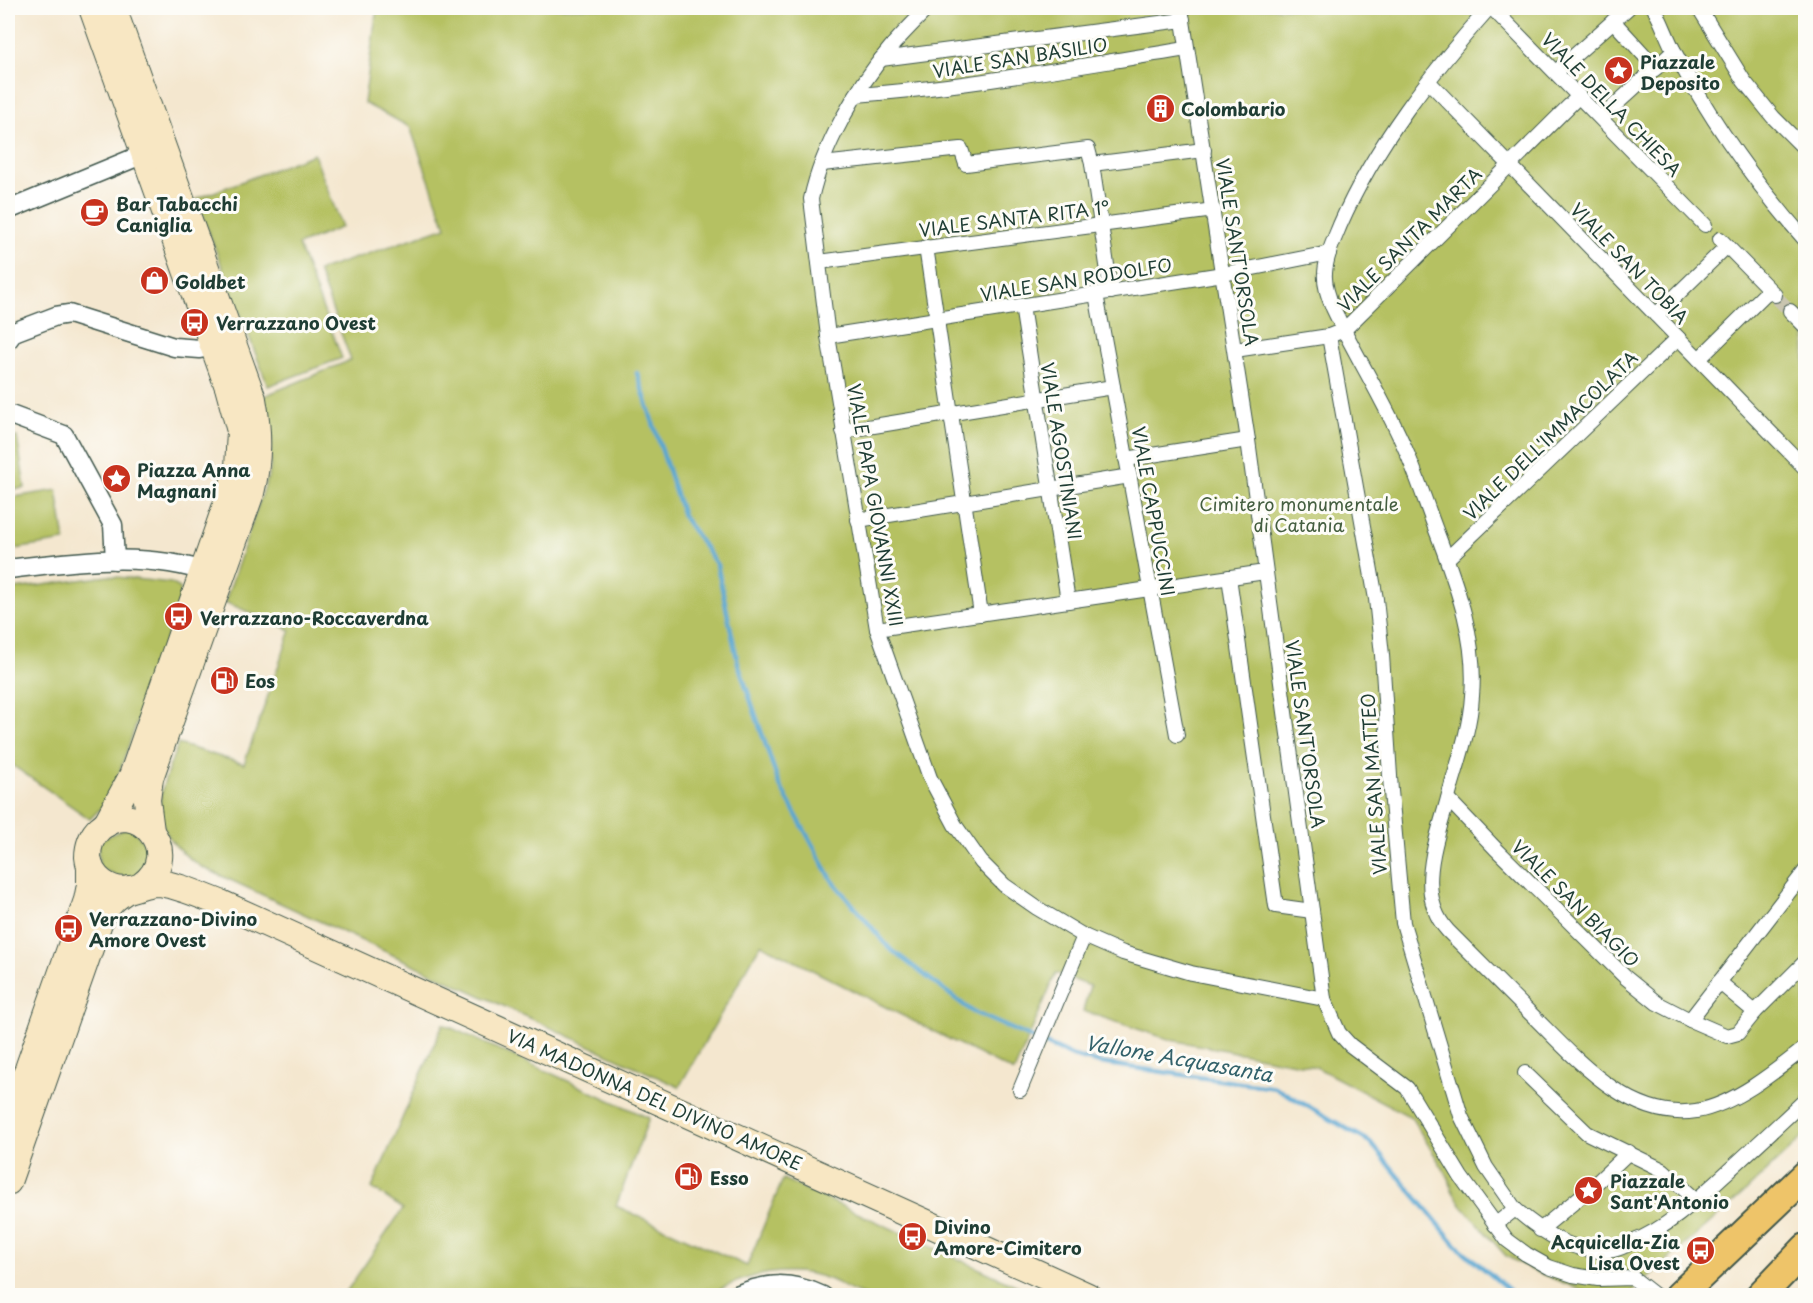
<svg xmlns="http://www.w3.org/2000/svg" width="1813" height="1303" font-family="'Playpen Sans',sans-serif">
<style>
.green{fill:#b5c162;stroke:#6a7f4b;stroke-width:1.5}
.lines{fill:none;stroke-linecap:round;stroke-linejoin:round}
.stream{stroke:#57a6d1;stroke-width:4.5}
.pedestrian-tunnel{stroke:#c9c5b0;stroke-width:14;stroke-dasharray:14 7;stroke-linecap:butt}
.pedestrian-casing{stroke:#3f564b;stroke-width:16}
.minor-casing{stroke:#3f564b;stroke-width:21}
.secondary-casing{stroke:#3f564b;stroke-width:28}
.primary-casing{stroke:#3f564b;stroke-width:32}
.pedestrian{stroke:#fff;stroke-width:14}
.minor{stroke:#fff;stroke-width:18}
.secondary{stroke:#f8e7c3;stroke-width:26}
.primary{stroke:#eec469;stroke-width:28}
.labels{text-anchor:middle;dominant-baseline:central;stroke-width:6;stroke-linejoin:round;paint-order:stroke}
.street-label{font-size:18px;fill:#1f3d34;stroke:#fdfcf7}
.poi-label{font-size:18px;font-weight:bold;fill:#1f3d34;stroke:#fdfcf7;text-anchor:start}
.park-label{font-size:18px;fill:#445e40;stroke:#fdfcf7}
.water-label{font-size:20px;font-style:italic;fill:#33626b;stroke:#fdfcf7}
</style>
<rect width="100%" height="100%" fill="#fdfcf7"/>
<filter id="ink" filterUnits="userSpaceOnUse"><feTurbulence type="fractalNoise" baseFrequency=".0167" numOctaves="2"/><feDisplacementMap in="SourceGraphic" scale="12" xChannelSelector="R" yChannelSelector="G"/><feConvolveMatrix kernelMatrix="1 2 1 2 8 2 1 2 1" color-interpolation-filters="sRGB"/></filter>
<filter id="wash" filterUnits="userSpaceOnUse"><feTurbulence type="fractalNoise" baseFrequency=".008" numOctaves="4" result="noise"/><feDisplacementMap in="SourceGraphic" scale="24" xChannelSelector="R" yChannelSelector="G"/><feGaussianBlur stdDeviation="1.35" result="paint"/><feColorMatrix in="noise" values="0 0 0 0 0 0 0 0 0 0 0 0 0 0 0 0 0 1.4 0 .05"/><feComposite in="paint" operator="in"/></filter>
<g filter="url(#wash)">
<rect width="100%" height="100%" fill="#f4e7cf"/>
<g class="green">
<path d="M377,8H1805V1135L1747,1190L1628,1295H1593L1532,1270L1506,1256L1461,1205L1452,1190L1449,1178L1411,1117L1316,1067L1171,1040L1083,1011L1090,986L1056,973L1014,1072L761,944L679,1087L200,866C144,828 157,798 178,744L244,764L291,630L225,602L270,471L272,437L264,396L351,360L318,271L446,227L410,127L364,103Z"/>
<path d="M314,154L342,227L298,245L342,358L268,386L196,199Z"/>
<path d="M17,437L25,488L8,490V439Z"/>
<path d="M57,490L65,541L8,550V498Z"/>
<path d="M108,576L171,583L180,588L181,595L114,788L101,808L90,819L8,762V590Z"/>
<path d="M130,826L153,853L132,882L99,868L98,841Z"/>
<path d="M443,1024L649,1118L616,1206L747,1266L783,1179L1037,1295C981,1296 924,1299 868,1296C856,1295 842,1285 831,1280C790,1263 746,1274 709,1295L377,1296L371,1290L365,1295H344L403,1209L372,1188Z"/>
</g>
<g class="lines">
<path class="stream" d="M637,373L683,516L717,565L738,663L779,784L832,880L889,948L973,1012L1073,1056L1100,1063L1276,1088L1370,1142L1456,1245L1509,1290L1511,1296"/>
</g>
</g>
<g filter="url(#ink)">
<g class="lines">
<path class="pedestrian-tunnel" d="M1776,297L1790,311"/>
<defs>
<g id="pedestrian">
<path d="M928,8C915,21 902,34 890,48C856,88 822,148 811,199L828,336L877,629L930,778L955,825L981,862L1004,885L1037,908L1084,936L1123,953L1191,973L1324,999"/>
<path d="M1181,8L1248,440L1324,999L1339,1033L1350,1045L1407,1088L1461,1177L1507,1240L1526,1254L1549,1267L1573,1275L1598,1279L1633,1278L1656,1296"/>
<path d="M1489,8C1432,72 1375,145 1340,225C1334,240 1326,256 1325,273C1324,285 1328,296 1333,308C1356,357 1386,403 1407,453C1419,481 1428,510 1439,538C1458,589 1477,641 1472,696C1470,730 1457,765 1448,798C1437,840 1414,894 1448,931C1475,958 1502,985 1529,1012C1572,1054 1628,1122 1696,1111C1734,1105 1776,1071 1806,1047"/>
<path d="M1492,8L1705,225"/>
<path d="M1654,8C1662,22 1667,38 1675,53C1711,121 1755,183 1806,241"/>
<path d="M1699,8L1744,81L1773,117L1806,150"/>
<path d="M1613,21L1656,68"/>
<path d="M881,59L1183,20"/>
<path d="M1556,72L1628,8"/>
<path d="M1429,82L1806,469"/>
<path d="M856,95C968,87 1077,66 1187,49"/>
<path d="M1601,118L1674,51"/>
<path d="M822,164L961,149L966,164L1088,149L1092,164L1204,150"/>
<path d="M1092,164L1111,292"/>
<path d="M1720,239L1775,295"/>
<path d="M926,247L981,614"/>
<path d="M819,262L1214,210"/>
<path d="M1096,294L1177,735"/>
<path d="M1022,306L1068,601"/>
<path d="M1790,311L1806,327"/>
<path d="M1656,315L1727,246"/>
<path d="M828,336L1223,274L1329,253"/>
<path d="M1329,336L1376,599L1382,655L1391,791L1403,923L1461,1116L1486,1167L1515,1209"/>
<path d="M1235,350L1329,336L1344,330L1579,96"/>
<path d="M1699,359L1769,290"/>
<path d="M843,431L1113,387"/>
<path d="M1126,459L1248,440"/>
<path d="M858,520L1130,476"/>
<path d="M1447,559L1678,338"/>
<path d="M1229,577L1276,906L1312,911"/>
<path d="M877,629L1265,572"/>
<path d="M1448,799L1495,848L1625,977L1657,1003L1690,1020L1727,1036L1738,1033L1755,1012L1806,961"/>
<path d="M1719,982L1755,1012"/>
<path d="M1690,1020L1806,870"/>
<path d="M1525,1073L1587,1133L1663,1170L1696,1200"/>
<path d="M1020,1090L1084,936"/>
<path d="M1495,1225L1515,1209C1542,1232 1575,1256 1613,1250C1619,1249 1625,1246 1630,1243C1671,1227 1703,1194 1736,1164C1759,1143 1783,1121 1806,1099"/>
<path d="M1540,1230L1590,1189L1629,1152"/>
</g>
<g id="minor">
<path d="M8,210L156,149"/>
<path d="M8,340L14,332L56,316L69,314L174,347L200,349L213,345"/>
<path d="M8,414L64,435L113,525L115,560"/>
<path d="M8,569C75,561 148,550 213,574"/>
<path d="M734,1296C768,1282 790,1281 823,1296"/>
</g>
<g id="secondary">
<path d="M92,8L228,387L240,431L238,468L232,488L132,776L106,824"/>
<path d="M113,8L253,399C259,432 259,460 251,493L150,778L147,800L151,831"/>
<path d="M142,885C186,853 136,795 100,828C92,835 88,846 88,857C90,878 110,893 131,889C140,887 147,883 157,883C177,884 204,897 223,904L1088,1296"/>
<path d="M8,1126L87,900L90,885V866"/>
<path d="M8,1182L101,917C108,903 116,897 129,889"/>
</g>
<g id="primary">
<path d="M1679,1296L1806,1175"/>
<path d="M1760,1296L1806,1248"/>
</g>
</defs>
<use href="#pedestrian" class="pedestrian-casing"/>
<use href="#minor" class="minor-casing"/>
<use href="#secondary" class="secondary-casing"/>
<use href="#primary" class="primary-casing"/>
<use href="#pedestrian" class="pedestrian"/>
<use href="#minor" class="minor"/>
<use href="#secondary" class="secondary"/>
<use href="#primary" class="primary"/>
</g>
</g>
<defs>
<symbol id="sight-disc" viewBox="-11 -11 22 22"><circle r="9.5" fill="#c8321e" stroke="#fdfcf7"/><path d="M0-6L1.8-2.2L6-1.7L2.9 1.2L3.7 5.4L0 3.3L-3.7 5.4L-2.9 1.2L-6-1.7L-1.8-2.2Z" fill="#fff"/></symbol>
<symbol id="building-disc" viewBox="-11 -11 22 22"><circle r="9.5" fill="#c8321e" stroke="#fdfcf7"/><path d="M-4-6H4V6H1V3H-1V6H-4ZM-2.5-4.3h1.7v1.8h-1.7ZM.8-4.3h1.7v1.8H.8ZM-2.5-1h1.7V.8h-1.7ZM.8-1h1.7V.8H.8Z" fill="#fff"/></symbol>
<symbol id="cafe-disc" viewBox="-11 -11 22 22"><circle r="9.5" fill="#c8321e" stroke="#fdfcf7"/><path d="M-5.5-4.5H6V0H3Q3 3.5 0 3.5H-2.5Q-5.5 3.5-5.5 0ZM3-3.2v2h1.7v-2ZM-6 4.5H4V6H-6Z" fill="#fff"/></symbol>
<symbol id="shop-disc" viewBox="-11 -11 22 22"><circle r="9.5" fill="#c8321e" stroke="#fdfcf7"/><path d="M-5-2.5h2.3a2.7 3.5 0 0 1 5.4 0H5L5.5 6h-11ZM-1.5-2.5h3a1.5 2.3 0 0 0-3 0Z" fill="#fff"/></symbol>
<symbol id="bus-disc" viewBox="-11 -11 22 22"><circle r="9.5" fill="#c8321e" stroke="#fdfcf7"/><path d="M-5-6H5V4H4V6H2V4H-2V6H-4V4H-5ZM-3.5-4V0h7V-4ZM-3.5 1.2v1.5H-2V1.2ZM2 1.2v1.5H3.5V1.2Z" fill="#fff"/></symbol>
<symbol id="fuel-disc" viewBox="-11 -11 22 22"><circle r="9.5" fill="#c8321e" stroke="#fdfcf7"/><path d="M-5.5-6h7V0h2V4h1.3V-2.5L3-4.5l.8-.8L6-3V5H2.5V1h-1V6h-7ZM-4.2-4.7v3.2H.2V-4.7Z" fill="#fff"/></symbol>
</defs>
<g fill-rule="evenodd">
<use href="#sight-disc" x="1602" y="54" width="33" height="33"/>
<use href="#building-disc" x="1144" y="92" width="33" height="33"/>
<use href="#cafe-disc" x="78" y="196" width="33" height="33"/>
<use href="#shop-disc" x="138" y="264" width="33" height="33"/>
<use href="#bus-disc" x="178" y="306" width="33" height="33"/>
<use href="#sight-disc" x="100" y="462" width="33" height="33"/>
<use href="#bus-disc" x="162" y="600" width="33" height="33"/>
<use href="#fuel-disc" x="208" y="664" width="33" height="33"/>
<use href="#bus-disc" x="52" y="912" width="33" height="33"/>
<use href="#fuel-disc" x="672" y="1160" width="33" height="33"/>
<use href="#sight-disc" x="1572" y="1174" width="33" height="33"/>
<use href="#bus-disc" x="896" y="1220" width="33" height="33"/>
<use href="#bus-disc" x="1684" y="1234" width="33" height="33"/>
</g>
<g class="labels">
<g class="street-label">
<text transform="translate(1020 57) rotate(-9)">VIALE SAN BASILIO</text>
<text transform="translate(1612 104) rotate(46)">VIALE DELLA CHIESA</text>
<text transform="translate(1014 218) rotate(-7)">VIALE SANTA RITA 1°</text>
<text transform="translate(1409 239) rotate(-45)">VIALE SANTA MARTA</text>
<text transform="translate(1238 252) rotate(81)">VIALE SANT'ORSOLA</text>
<text transform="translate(1630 263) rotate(46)">VIALE SAN TOBIA</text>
<text transform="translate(1076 279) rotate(-9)">VIALE SAN RODOLFO</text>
<text transform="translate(1550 435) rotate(-44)">VIALE DELL'IMMACOLATA</text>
<text transform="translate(1062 451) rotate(81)">VIALE AGOSTINIANI</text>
<text transform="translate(876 505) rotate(80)">VIALE PAPA GIOVANNI XXIII</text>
<text transform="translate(1154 511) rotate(80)">VIALE CAPPUCCINI</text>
<text transform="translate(1306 734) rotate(82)">VIALE SANT'ORSOLA</text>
<text transform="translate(1373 784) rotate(-94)">VIALE SAN MATTEO</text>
<text transform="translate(1576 903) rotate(45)">VIALE SAN BIAGIO</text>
<text transform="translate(655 1099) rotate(24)">VIA MADONNA DEL DIVINO AMORE</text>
</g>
<g class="poi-label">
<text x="1640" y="61">Piazzale<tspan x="1640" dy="21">Deposito</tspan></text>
<text x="1181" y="108">Colombario</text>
<text x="116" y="203">Bar Tabacchi<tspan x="116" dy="21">Caniglia</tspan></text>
<text x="175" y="281">Goldbet</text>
<text x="216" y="322">Verrazzano Ovest</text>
<text x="137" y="469">Piazza Anna<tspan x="137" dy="21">Magnani</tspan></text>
<text x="200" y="617">Verrazzano-Roccaverdna</text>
<text x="245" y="680">Eos</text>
<text x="89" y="918">Verrazzano-Divino<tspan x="89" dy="21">Amore Ovest</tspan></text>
<text x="710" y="1177">Esso</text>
<text x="1610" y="1180">Piazzale<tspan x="1610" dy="21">Sant'Antonio</tspan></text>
<text x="934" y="1226">Divino<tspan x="934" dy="21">Amore-Cimitero</tspan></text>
<text x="1680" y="1241" text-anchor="end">Acquicella-Zia<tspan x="1680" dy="21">Lisa Ovest</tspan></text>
</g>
<g class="park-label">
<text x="1299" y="503">Cimitero monumentale<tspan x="1299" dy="21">di Catania</tspan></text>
</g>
<g class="water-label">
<text transform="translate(1179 1058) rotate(10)">Vallone Acquasanta</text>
</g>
</g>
<rect width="1813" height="1303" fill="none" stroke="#fdfcf7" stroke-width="30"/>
</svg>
